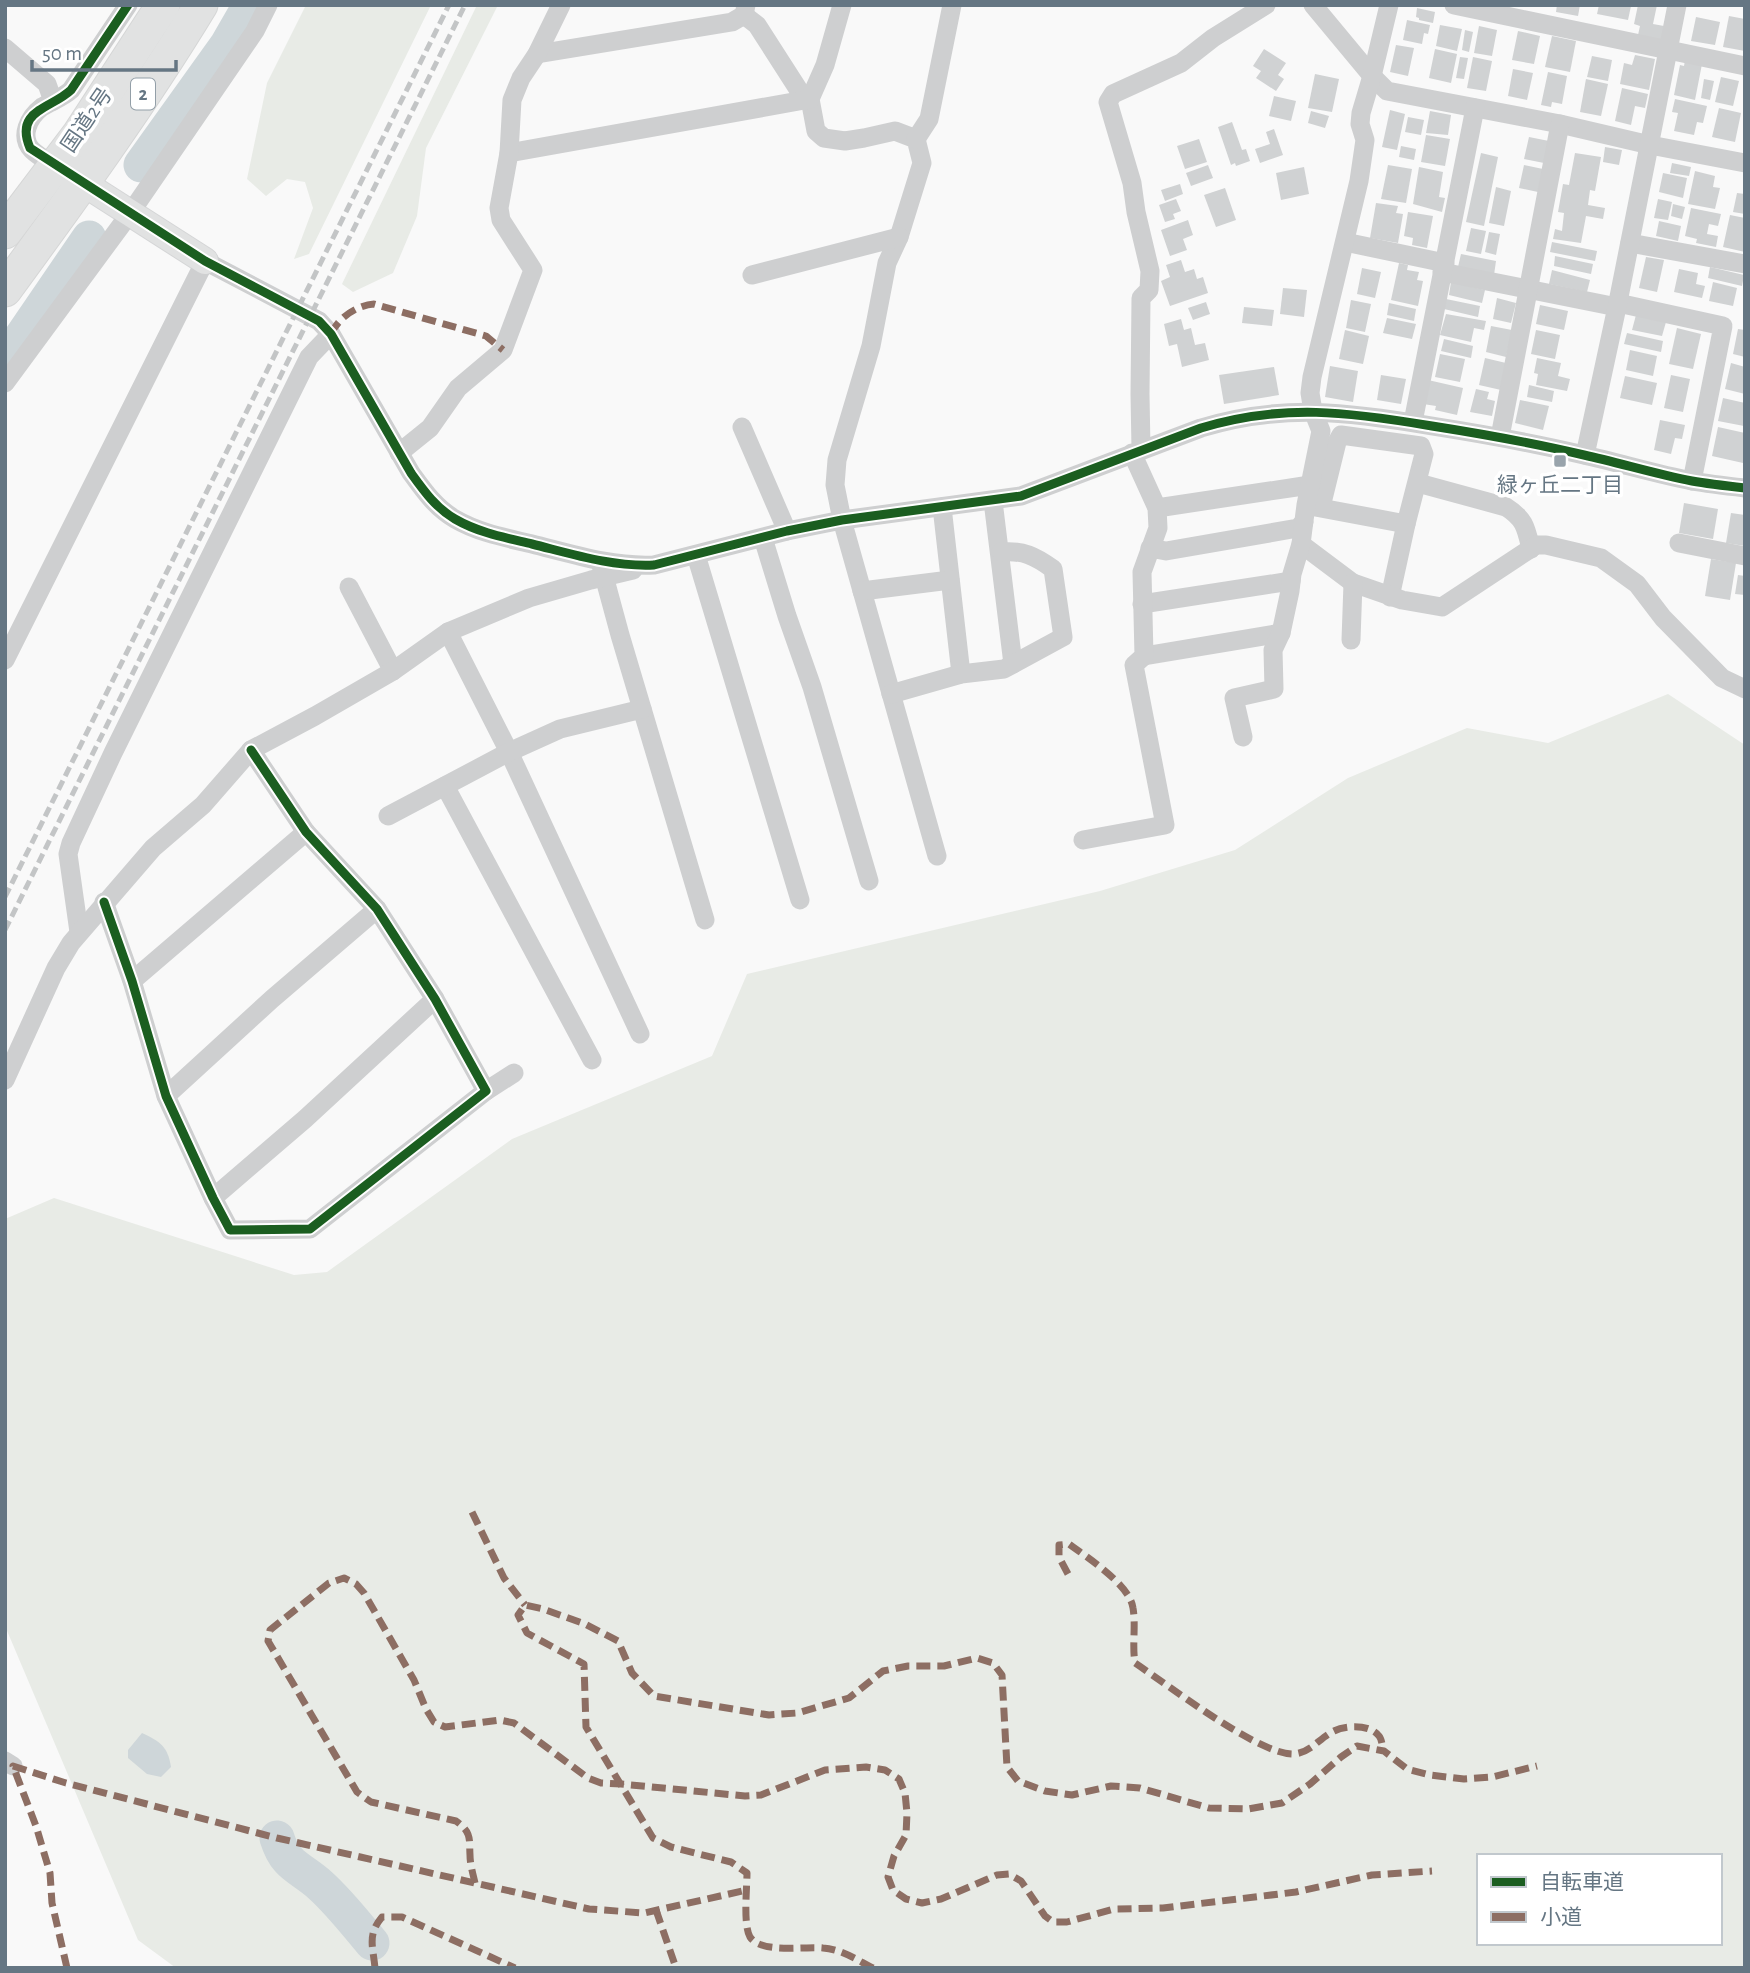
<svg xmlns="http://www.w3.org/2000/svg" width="1750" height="1973" font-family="'Alegreya Sans','Noto Sans JP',sans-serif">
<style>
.green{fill:#e8ebe6;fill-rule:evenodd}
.water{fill:#ced6d9}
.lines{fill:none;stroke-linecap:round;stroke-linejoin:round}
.river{stroke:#ced6d9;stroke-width:35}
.building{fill:#d0d2d3}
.secondary-casing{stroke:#d5d6d7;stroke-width:28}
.highway-casing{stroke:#d5d6d6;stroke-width:35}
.street{stroke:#cecfd0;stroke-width:19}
.secondary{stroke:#e1e2e2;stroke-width:26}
.highway{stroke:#e1e2e2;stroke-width:33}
.rail{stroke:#c3c5c6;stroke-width:5;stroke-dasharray:10 5;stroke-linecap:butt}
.quiet{stroke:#8d6e63;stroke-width:7;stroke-dasharray:14 7;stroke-linecap:butt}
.cycleway-casing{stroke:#fff;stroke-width:13}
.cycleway{stroke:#1b5e20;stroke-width:9}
.poi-dot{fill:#99a4ac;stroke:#fff;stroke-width:2.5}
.labels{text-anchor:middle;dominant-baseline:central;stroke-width:7;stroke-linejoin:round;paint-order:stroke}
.shield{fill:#fff;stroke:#939fa8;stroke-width:2}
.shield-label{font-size:19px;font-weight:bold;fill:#657683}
.street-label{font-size:21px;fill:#657683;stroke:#fff}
.poi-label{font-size:21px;fill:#657683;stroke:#fff}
</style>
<rect width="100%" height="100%" fill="#f9f9f9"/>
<g class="green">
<path d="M306,5H431L309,254L294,259L313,208L305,182L287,179L266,196L247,179L267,83Z"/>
<path d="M477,5H498L426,148L417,216L393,273L353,292L342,284Z"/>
<path d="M1668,694L1745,745V1968H176L138,1940L5,1626V1219L54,1198L294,1275L327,1272L512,1139L712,1056L747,974L1100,891L1235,850L1348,778L1467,728L1548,743ZM1479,1856H1720V1943H1479Z"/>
</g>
<path class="water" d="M142,1733C160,1741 168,1747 171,1767L161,1777L147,1774L128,1758V1750Z"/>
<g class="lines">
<g class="river">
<path d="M141,165L227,45L250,5"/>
<path d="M5,361L89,238"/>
<path d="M277,1838C286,1867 300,1867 320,1885C339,1902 356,1924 372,1943"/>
</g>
</g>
<g class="building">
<path d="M1557,5H1580L1578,16L1556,12Z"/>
<path d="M1599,5L1631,6L1628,20L1597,14Z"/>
<path d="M1638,5H1657L1653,24L1664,26L1661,40L1638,35L1640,26L1634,24Z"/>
<path d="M1417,8L1435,12L1433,23L1419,20V18L1416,17Z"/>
<path d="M1729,16L1745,19V51L1723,47Z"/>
<path d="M1696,17L1720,22L1715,45L1691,41Z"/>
<path d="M1407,20L1430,25L1428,34L1424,33L1422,44L1403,40Z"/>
<path d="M1440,25L1462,29L1457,51L1436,46Z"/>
<path d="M1479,26L1497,30L1492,56L1474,53Z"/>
<path d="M1465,30L1473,32L1469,52L1462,50Z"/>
<path d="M1518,31L1540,36L1534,64L1512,60Z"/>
<path d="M1552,36L1576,41L1570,72L1545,67Z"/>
<path d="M1396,45L1414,48L1408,76L1390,72Z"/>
<path d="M1264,49L1286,63L1278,75L1284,79L1276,91L1256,78L1261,71L1253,66Z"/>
<path d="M1435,49L1457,54L1451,83L1429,78Z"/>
<path d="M1635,55L1655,59L1649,90L1620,84L1624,63L1632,65Z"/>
<path d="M1592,56L1612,60L1608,81L1587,77Z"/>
<path d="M1460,57L1468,58L1464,79L1456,78Z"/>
<path d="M1473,57L1492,61L1486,91L1467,88Z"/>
<path d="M1685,60L1702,64L1695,100L1674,95L1680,65L1684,66Z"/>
<path d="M1513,69L1533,73L1527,100L1508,96Z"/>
<path d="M1548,72L1567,76L1562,104L1552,102L1551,107L1541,105Z"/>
<path d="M1315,74L1339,79L1332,112L1308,108Z"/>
<path d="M1721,77L1739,81L1733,106L1715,102Z"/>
<path d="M1586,79L1608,84L1601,116L1580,112Z"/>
<path d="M1704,79L1714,81L1710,100L1701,98Z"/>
<path d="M1622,88L1648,94L1645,108L1635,106L1631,125L1615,121Z"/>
<path d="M1274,96L1296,101L1291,121L1269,116Z"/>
<path d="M1675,99L1707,106L1703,123L1697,122L1694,135L1674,131L1678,113L1672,112Z"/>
<path d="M1719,108L1741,113L1735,142L1712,137Z"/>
<path d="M1390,110L1405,114L1397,150L1382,147Z"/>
<path d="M1311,111L1329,116L1325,128L1308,123Z"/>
<path d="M1430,111L1451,115L1448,135L1426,133Z"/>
<path d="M1408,117L1424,120L1421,135L1405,132Z"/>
<path d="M1232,122L1242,150L1246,149L1250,161L1236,166L1235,163L1231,165L1218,127Z"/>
<path d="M1274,129L1283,155L1260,163L1255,149L1270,144L1266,132Z"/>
<path d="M1426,135L1450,139L1445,166L1421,162Z"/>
<path d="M1529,137L1549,141L1544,163L1524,159Z"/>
<path d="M1199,139L1207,162L1185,169L1177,146Z"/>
<path d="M1401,146L1416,149L1414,160L1399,157Z"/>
<path d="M1605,147L1622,150L1619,165L1603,162Z"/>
<path d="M1481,153L1498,157L1484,226L1466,222Z"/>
<path d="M1575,153L1601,157L1595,191L1590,190L1588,205L1605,208L1603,219L1586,216L1581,243L1553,239L1555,229L1562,231L1564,213L1558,212L1563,184L1569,185Z"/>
<path d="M1672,163L1691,167L1689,176L1670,173Z"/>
<path d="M1208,165L1213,178L1191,186L1186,173Z"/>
<path d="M1388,165L1412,169L1406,203L1381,199Z"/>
<path d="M1524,165L1543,169L1538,192L1519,188Z"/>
<path d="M1304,167L1309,194L1281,200L1276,173Z"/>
<path d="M1419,167L1443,172L1439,197L1445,198L1442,212L1413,204Z"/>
<path d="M1695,171L1715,176L1713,187L1720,188L1715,209L1688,204Z"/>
<path d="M1663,173L1687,178L1683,198L1659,192Z"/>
<path d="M1180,184L1183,194L1165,201L1161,190Z"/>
<path d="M1496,187L1511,191L1504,226L1489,223Z"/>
<path d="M1225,188L1236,220L1216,227L1204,195Z"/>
<path d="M1737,193L1745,194V214L1733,212Z"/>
<path d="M1176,199L1181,211L1173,214L1175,219L1165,222L1159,205Z"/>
<path d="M1658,199L1672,202L1668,220L1654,218Z"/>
<path d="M1376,203L1398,206L1396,213L1403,214L1398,243L1370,238Z"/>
<path d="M1673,204L1685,207L1682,219L1671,216Z"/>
<path d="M1691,208L1721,214L1718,226L1709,224L1707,234L1718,236L1716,247L1696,243L1697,239L1685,236Z"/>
<path d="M1408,212L1433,216L1427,248L1412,245L1413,238L1404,236Z"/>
<path d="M1730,215L1745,218V252L1723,247Z"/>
<path d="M1188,220L1193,235L1183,239L1187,250L1170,256L1161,230Z"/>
<path d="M1659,221L1681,226L1678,241L1656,236Z"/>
<path d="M1471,228L1486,231L1481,254L1466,251Z"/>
<path d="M1489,232L1500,234L1496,255L1485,252Z"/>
<path d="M1552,242L1597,251L1595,261L1550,252Z"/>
<path d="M1461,254L1496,261L1494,275L1458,267Z"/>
<path d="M1555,256L1593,264L1591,274L1554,266Z"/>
<path d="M1646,257L1664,260L1657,292L1639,288Z"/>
<path d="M1181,260L1185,272L1194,269L1197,279L1203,277L1208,293L1170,306L1161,281L1170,277L1166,265Z"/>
<path d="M1399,263L1408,265L1407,270L1419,272L1417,280L1423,281L1418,306L1391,300Z"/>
<path d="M1710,267L1744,275L1742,286L1708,278Z"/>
<path d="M1362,268L1381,272L1375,298L1357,294Z"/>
<path d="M1679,269L1698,273L1696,284L1705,286L1702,298L1674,292Z"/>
<path d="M1552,270L1590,280L1587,292L1549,284Z"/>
<path d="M1451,282L1485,290L1482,303L1449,295Z"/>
<path d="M1713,282L1737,288L1733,306L1709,301Z"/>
<path d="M1283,288L1307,290L1304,317L1280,314Z"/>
<path d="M1497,298L1516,303L1511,323L1493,319Z"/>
<path d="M1446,299L1480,306L1478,317L1444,309Z"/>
<path d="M1351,300L1371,304L1365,332L1346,328Z"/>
<path d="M1206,302L1210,314L1193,320L1188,308Z"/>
<path d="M1389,303L1416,309L1414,321L1387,315Z"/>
<path d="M1540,305L1568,311L1564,330L1536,324Z"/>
<path d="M1244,307L1274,310L1272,326L1242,323Z"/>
<path d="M1446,314L1486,321L1484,330L1474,328L1471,342L1440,335Z"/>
<path d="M1636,315L1666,322L1662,336L1632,330Z"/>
<path d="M1387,318L1416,324L1412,339L1383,333Z"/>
<path d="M1181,319L1184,330L1191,328L1195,345L1205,343L1209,360L1182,367L1177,344L1169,346L1164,324Z"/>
<path d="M1491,326L1512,330L1506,357L1486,352Z"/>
<path d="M1677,328L1701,334L1693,369L1669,364Z"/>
<path d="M1738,329L1745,330V357L1733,354Z"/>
<path d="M1345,330L1369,336L1363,364L1339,359Z"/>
<path d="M1536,330L1560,335L1555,359L1531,354Z"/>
<path d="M1627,333L1663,341L1661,352L1624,344Z"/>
<path d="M1444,339L1473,346L1471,358L1441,351Z"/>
<path d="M1630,350L1657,356L1653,376L1626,370Z"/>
<path d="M1440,354L1465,359L1460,382L1435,377Z"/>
<path d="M1485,358L1506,363L1501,390L1479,385Z"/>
<path d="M1537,358L1561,363L1558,376L1570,379L1567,391L1536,385L1538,374L1534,373Z"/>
<path d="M1731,363L1745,367V394L1725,389Z"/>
<path d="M1330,366L1358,371L1353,402L1325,397Z"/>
<path d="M1274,367L1279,395L1224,404L1219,375Z"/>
<path d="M1381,375L1406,379L1401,404L1377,400Z"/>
<path d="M1671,375L1690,379L1683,412L1664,408Z"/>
<path d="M1625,376L1657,383L1652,405L1620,398Z"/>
<path d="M1428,380L1463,388L1457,415L1435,410L1436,406L1423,404Z"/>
<path d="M1529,385L1554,391L1552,402L1527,397Z"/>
<path d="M1476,389L1489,392L1487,399L1495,401L1492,416L1470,412Z"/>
<path d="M1723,398L1745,403L1744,426L1718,421Z"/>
<path d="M1520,400L1549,406L1543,430L1515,423Z"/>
<path d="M1660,420L1685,425L1682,439L1675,438L1671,454L1654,450Z"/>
<path d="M1718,427L1745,433V453L1743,463L1712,456Z"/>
<path d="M1684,503L1718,509L1713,539L1679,533Z"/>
<path d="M1731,513L1745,515V546L1726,543Z"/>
<path d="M1711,559L1736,563L1730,600L1705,596Z"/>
<path d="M1738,575L1745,576V595L1735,594Z"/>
</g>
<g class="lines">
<defs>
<path id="secondary" d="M66,172L205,261"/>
<g id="highway">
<path d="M5,232L79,134L163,5"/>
<path d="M5,290C73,197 141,104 201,5"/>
</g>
</defs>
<use href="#secondary" class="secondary-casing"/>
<use href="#highway" class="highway-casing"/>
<g class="street">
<path d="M1313,5L1372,76L1387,91L1560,124L1650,145L1745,163"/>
<path d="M1454,5L1745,66"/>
<path d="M744,15L757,25L800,92L810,99L816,131L824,138L845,141L864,138L895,131L916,139L922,163L899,237L887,263L871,346L837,460L835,485L842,520L937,856"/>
<path d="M5,48L47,84L53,101"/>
<path d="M537,54L732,22L744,15L746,5"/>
<path d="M916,139L929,119L952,5"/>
<path d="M509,153L810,99L825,65L842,5"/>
<path d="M56,166C48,161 39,157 32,150C19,136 29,117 42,107C52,101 62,98 71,90L128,5"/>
<path d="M1345,242L1445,263"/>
<path d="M1630,243L1745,264"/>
<path d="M1442,272L1617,307"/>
<path d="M752,275L899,237"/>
<path d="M1618,303L1723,326L1692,481"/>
<path d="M5,383L131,212L255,31L268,5"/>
<path d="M1413,422L1475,108"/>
<path d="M742,427L787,531"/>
<path d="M1500,437L1560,124"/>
<path d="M1141,449L1140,394L1141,298L1149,290L1150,271L1136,212L1132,183L1108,102L1113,94L1181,63L1213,38L1266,5"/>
<path d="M399,453L430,428L458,388L503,350L533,270L501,220L499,208L509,153L512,100L521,78L537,54L561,5"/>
<path d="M1585,455L1617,307L1677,5"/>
<path d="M1418,483L1506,507C1525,519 1526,528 1531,549"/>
<path d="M993,501L1013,664"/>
<path d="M1310,506L1406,524"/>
<path d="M942,507L961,674"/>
<path d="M1321,507L1337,442L1341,435L1421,446L1424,454L1406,524L1390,597"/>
<path d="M1157,508L1310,485"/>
<path d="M763,538L787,616L812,687L869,881"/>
<path d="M1679,543L1745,556"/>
<path d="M1301,544L1353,583L1402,600L1442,607L1536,545H1546L1601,558L1637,584L1663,618L1722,678L1745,689"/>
<path d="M1150,548L1166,551L1298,528L1304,522"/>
<path d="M696,555L800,900"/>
<path d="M601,565L620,635L705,920"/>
<path d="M349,587L393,671"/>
<path d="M862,591L950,580"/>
<path d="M1142,604L1291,581"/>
<path d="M448,632L509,752L640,1034"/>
<path d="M1351,640L1353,583"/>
<path d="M1144,656L1281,633"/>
<path d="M5,660L205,261L319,321L331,334L411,473C424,491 436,508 455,519C479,533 507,538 532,544C572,554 612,567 654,565L787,531L842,520L1021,496L1201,428C1283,403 1349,412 1432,426C1483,434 1533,443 1584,455C1620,463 1656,474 1692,481C1709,484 1727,486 1745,488"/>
<path d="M891,694L961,674L1004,669L1063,637L1053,569C1035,556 1023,550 1001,552"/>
<path d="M1243,737L1234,698L1274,689L1273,650L1281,633L1290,591L1292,574L1301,544L1306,505L1321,431L1313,411L1310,393L1312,377L1359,181L1365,140L1360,124L1361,113L1372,76L1389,5"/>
<path d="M445,786L592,1060"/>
<path d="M388,816L509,752L560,729L642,709"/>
<path d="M1083,840L1165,825L1134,665L1144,656L1142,572L1158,528L1157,508L1132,453"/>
<path d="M104,902L132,981L166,1096L213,1198L230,1230L310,1229L486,1091L435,999L377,909L306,832L251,750"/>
<path d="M79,932L68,854L71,843L113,753L309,357L331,334"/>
<path d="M132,981L306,832"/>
<path d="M5,1080L56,968L71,943L153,848L203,805L251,750L315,716L393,671L448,632L529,598L591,580L633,570"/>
<path d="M486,1091L514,1073"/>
<path d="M166,1096L272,999L377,909"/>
<path d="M213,1198L305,1119L435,999"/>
<path d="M5,1761L13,1766"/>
</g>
<use href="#secondary" class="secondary"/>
<use href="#highway" class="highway"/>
<g class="rail">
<path d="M5,897L449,5"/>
<path d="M5,930L465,5"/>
</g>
<g class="quiet">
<path d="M331,334C338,318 357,305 374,304L486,336L503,350"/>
<path d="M472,1512L504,1578L525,1605"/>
<path d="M1068,1574L1059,1557V1545L1069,1544C1088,1558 1130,1585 1133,1608C1136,1626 1132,1645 1135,1663C1168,1685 1256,1753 1292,1754C1310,1754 1319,1738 1334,1731C1346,1725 1370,1724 1379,1736C1382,1739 1382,1747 1384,1751"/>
<path d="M475,1883C473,1874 470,1864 470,1855C469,1837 472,1833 456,1821L371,1802L357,1792L268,1641L270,1630L329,1583L344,1578L356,1584L364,1593L414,1680L426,1709L434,1722L445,1727L500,1720L514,1723L588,1778L601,1783L621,1784L745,1796L761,1795L825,1770L866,1767L885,1770L899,1779L905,1793L907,1813L906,1835L894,1856L888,1877L893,1890L906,1899L922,1903L941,1899L997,1875L1009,1874L1021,1881L1045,1916L1053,1922H1067L1114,1909L1163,1908L1296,1892L1372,1875L1432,1871"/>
<path d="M656,1910L676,1968"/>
<path d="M67,1968L52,1903L50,1873L36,1826L13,1766L66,1783L277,1838L589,1909L644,1913L747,1890"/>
<path d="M375,1968C373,1946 367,1935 382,1917H402L515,1968"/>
<path d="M873,1968C857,1960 841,1949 823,1948C805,1946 761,1954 750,1937C743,1925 747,1888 747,1873L731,1862L671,1847L653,1838L586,1727L584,1664L527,1633L518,1615L525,1605L543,1609L585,1624L618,1641L632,1673L654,1696L769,1715L797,1713L849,1698L883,1671L908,1666H944L977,1658L993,1663L1002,1675L1007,1767L1018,1781L1045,1791L1072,1795L1111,1786L1140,1788L1209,1808L1248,1809L1282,1803L1310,1784L1341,1757L1357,1746L1384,1751L1407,1769L1430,1775L1464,1779L1492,1777L1537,1766"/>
</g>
<defs>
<g id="cycleway">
<path d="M128,5L71,90C51,109 14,110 30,148L205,261L319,321L331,334L411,473C424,491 436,508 455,519C479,533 507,538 532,544C572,554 612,567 654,565L787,531L842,520L1021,496L1201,428C1283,403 1349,412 1432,426C1483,434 1533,443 1584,455C1620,463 1656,474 1692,481C1709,484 1727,486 1745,488"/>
<path d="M104,902L132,981L166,1096L213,1198L230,1230L310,1229L486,1091L435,999L377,909L306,832L251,750"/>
</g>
</defs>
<use href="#cycleway" class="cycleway-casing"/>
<use href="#cycleway" class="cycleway"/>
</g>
<rect class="poi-dot" x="1553" y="454" width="14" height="14" rx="3.5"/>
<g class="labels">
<rect class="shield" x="131" y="78.5" width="24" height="31" rx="5"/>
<g class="shield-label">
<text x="143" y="94">2</text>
</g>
<g class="street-label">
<text transform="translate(87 120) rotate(-56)">国道2号</text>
</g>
<g class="poi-label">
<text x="1560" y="485">緑ヶ丘二丁目</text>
</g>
</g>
<rect width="1750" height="1973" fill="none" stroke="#657683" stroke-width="14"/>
<rect x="1477" y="1854" width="245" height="91" fill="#ffffff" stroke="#c1c8cd" stroke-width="2"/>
<rect x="1491" y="1877" width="35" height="10" fill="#1b5e20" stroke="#c1c8cd" stroke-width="2"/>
<text x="1540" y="1889" font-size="21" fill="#657683">自転車道</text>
<rect x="1491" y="1912" width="35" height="10" fill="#8d6e63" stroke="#c1c8cd" stroke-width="2"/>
<text x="1540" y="1924" font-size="21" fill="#657683">小道</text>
<path d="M32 60v10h144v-10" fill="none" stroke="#657683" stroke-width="3.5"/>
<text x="42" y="60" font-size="21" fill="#657683" stroke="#ffffff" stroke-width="5" paint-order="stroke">50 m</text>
</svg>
